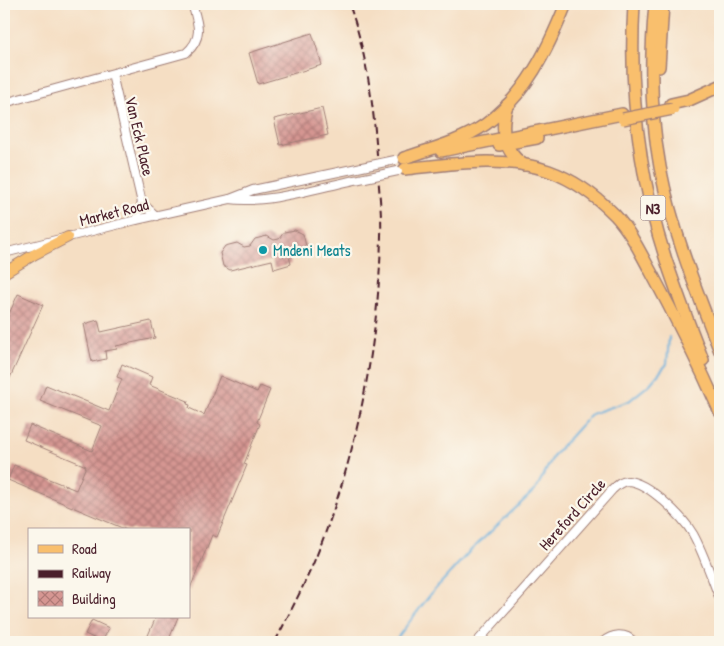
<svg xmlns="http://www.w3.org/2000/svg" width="724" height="646" font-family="'Patrick Hand',sans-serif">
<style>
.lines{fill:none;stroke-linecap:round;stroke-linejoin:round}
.stream{stroke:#63addb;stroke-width:2}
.building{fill:url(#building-cross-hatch)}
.minor-casing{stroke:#a07e77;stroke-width:10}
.major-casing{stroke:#a07e77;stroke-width:12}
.highway-casing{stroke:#a07e77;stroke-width:14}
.minor{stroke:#fff;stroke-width:8}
.major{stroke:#f9bf6d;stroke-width:10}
.highway{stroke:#f9bf6d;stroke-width:11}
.rail{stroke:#4a1f2b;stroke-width:2;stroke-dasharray:8 4;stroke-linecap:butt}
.minor-bridge-casing{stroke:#a07e77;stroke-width:10;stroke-linecap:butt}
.highway-bridge-casing{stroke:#a07e77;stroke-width:14;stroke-linecap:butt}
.minor-bridge{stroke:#fff;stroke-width:8}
.highway-bridge{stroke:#f9bf6d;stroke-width:11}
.culture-dot{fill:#0f9aa8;stroke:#fbf7ec;stroke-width:2}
.labels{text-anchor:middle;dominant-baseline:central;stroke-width:4.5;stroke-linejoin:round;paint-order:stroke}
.shield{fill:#fbf7ec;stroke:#7f6065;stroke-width:1}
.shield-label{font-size:15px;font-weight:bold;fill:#4a1f2b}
.street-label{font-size:16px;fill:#4a1f2b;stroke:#fbf7ec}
.culture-label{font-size:16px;fill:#0d838f;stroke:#fbf7ec;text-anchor:start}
</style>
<defs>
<pattern id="building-cross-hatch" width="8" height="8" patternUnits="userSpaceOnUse" patternTransform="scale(1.25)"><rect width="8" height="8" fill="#d59692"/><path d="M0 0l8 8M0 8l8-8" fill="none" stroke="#af7a77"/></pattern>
</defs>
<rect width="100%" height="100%" fill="#fbf7ec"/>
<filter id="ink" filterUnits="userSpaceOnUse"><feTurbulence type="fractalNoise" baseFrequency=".02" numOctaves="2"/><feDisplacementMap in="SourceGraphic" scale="10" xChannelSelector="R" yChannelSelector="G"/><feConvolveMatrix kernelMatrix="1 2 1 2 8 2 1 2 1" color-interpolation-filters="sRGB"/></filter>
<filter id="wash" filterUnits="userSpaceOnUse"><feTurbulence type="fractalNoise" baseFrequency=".0096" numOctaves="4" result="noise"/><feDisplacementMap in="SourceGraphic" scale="20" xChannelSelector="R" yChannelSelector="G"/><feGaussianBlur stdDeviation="1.12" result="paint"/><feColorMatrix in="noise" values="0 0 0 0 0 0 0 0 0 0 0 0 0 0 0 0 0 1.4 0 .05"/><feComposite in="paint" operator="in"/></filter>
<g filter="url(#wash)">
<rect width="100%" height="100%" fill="#f5dec3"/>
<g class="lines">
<g class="stream">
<path d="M718,301L720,300"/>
<path d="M394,642L430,595L469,552L536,489L554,455L591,414L629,401L650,384L667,364L669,337"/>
</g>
</g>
<g id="blocks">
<g class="building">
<path d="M312,33L322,65L258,84L249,53Z"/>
<path d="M322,108L328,135L280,145L274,119Z"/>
<path d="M295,230L303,234L306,246L301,253L289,256L291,264L274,269L272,260L230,270L223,266L220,253L225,246L237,243L244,247L250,246L255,239L267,236L274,240L279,239L284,232Z"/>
<path d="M18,294L43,305L4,391V325Z"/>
<path d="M98,320L101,332L151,321L155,338L116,346L117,349L105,351L106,359L92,362L84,324Z"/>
<path d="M122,364L152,377L149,385L188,401L187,404L190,405L189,408L204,415L220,376L257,392L260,386L270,390L257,422L260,424L244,464L247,465L217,537L212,535L189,591V530H127L8,480L14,465L76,490L86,466L24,440L30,425L92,451L102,426L40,401L46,385L109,411L122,379L117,377Z"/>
<path d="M156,617H178L168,642L146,640Z"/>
<path d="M92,620L109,628L102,642L85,634Z"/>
</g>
</g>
</g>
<g filter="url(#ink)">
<use href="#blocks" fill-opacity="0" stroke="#a07e77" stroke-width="1"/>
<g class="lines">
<defs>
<g id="minor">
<path d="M112,74L142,203L136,220"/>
<path d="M4,103L186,53C204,38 198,23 192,4"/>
<path d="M230,199C268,205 326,185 365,178"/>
<path d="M142,203L156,216"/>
<path d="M4,253L136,220L230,199L253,190L362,167"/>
<path d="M477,642L612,490C616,486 621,481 628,481C648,482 683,517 693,534C704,554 711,577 720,599"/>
<path d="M603,642C612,634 625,632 634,642"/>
</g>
<path id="major" d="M4,273L35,254L68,237"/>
<g id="highway">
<path d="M634,4C629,90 639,177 666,260C677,293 690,327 703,360"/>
<path d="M655,4C650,58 650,113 660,167C672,230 697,292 720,351"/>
<path d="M659,67L663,4"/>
<path d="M671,104L689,100L720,86"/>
<path d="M507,105C500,129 503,151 524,165"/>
<path d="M499,145L537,138"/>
<path d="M441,151L622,114"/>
<path d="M404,158C431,149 462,141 486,124C526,95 548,49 566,4"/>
<path d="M405,169C451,164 503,155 549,171C574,180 596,196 615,215C630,231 640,252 651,272C676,318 699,365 720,412"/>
</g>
</defs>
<use href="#minor" class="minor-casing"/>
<use href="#major" class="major-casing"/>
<use href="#highway" class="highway-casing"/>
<use href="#minor" class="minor"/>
<use href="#major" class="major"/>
<use href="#highway" class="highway"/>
<path class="rail" d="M275,642C289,614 304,586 316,557C357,456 379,344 381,235C382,214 379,192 378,171C375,116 368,56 349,4"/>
<defs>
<g id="minor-bridge">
<path d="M362,167L395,160"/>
<path d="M365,178L398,171"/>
</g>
<path id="highway-bridge" d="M623,119L673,109"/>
</defs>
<use href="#minor-bridge" class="minor-bridge-casing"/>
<use href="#highway-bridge" class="highway-bridge-casing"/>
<use href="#minor-bridge" class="minor-bridge"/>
<use href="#highway-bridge" class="highway-bridge"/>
</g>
</g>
<circle class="culture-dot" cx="263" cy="250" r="5"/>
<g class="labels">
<rect class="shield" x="640.5" y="195.5" width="25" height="25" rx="4"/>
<g class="shield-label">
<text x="653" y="208">N3</text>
</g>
<g class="street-label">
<text transform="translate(140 136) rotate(77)">Van Eck Place</text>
<text transform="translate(114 212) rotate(-14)">Market Road</text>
<text transform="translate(572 514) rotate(-48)">Hereford Circle</text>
</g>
<g class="culture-label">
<text x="273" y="250">Mndeni Meats</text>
</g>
</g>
<rect width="724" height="646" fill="none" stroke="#fbf7ec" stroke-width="20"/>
<rect x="28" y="528" width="162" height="90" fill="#fbf7ec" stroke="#b4a19f"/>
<rect x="38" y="545" width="25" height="8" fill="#f9bf6d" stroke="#b4a19f"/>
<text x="72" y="554" font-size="15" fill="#4a1f2b">Road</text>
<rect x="38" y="570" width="25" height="8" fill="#4a1f2b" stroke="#b4a19f"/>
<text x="72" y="578" font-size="15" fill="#4a1f2b">Railway</text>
<rect x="38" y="591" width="25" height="15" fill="url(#building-cross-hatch)" stroke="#b4a19f"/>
<text x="72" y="604" font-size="15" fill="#4a1f2b">Building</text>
</svg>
